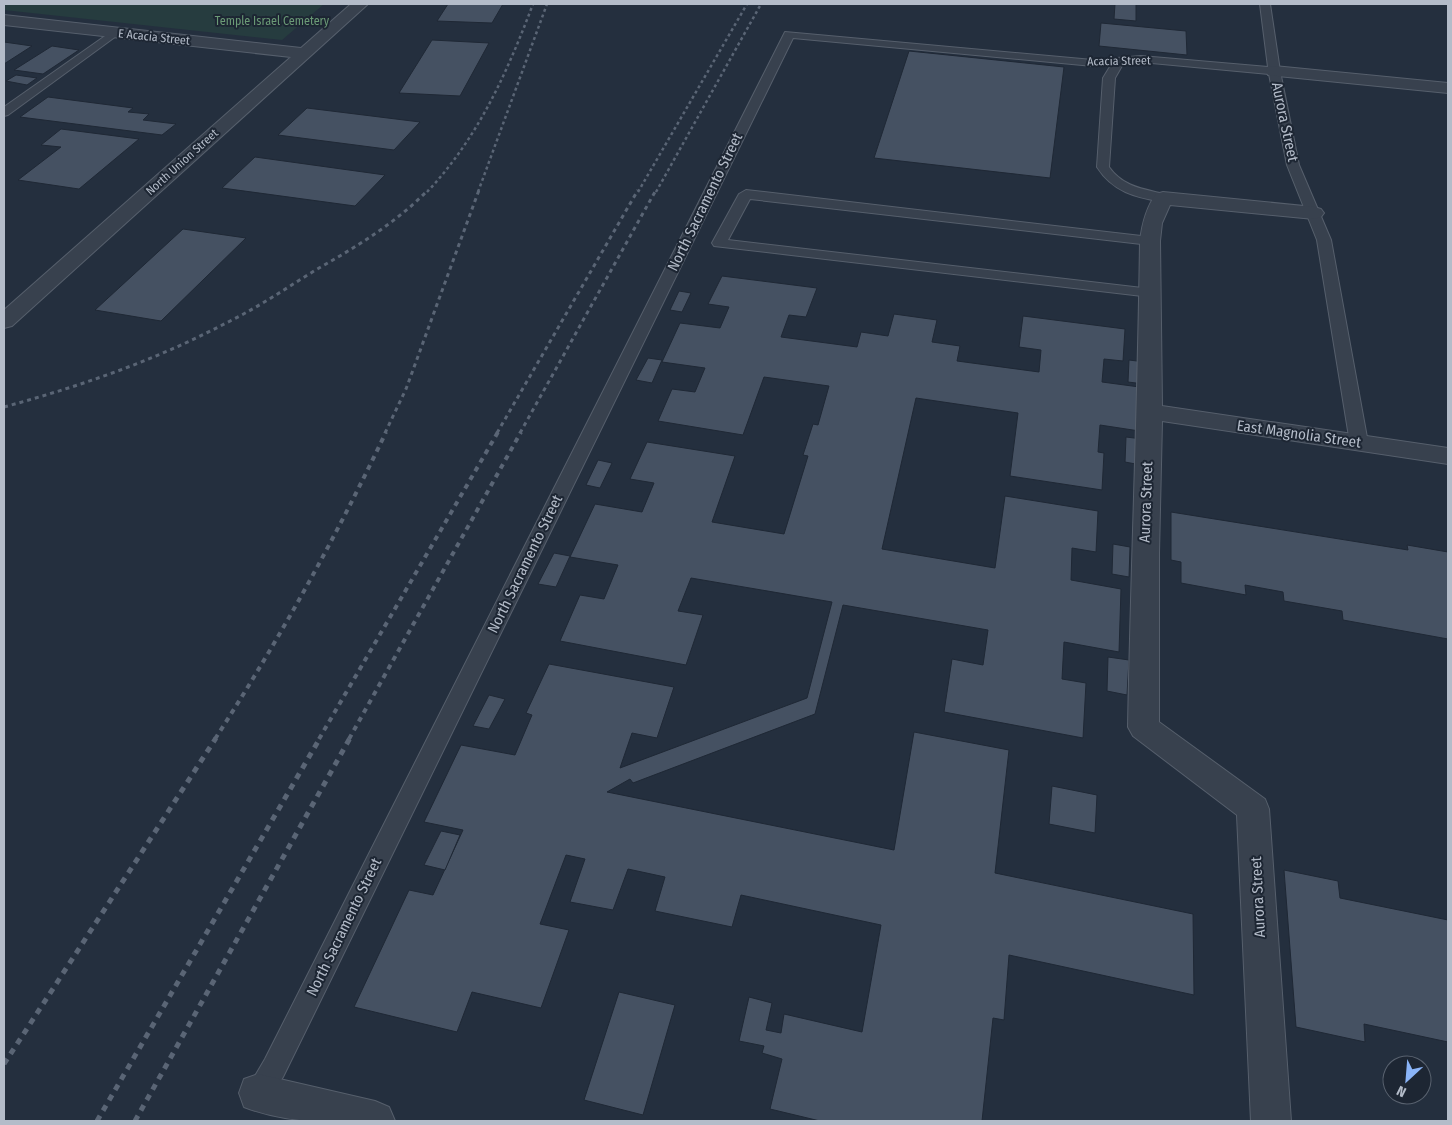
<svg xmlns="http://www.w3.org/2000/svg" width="1452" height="1125" font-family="'Fira Sans Condensed',sans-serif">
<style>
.green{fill:#263c3f}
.building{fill:#455162;stroke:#1f2835}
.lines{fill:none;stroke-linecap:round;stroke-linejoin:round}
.service-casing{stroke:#565f6c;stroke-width:2}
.minor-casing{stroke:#565f6c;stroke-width:2}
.service{fill:#38414e;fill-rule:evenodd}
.minor{fill:#38414e;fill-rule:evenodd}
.rail-far3{stroke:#5a6575;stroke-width:2.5;stroke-dasharray:3 3;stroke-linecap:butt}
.rail-far2{stroke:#5a6575;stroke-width:3;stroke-dasharray:4 4;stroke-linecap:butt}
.rail-far1{stroke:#5a6575;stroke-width:4;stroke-dasharray:5 5;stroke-linecap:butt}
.rail{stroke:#5a6575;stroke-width:5;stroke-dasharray:6 6;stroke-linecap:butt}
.labels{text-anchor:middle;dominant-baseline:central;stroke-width:4;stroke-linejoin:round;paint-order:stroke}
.far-park-label{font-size:12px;fill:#6b9a76;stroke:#1d2633}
.far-street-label{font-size:12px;fill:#b4bcc9;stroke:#1d2633}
.street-label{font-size:15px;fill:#b4bcc9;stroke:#1d2633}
</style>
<rect width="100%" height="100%" fill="#242f3e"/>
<path class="green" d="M4,4H324L282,40L4,10Z"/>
<g class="building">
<path d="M448,4H503L492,23L437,21Z"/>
<path d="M1115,4H1136V21L1114,19Z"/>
<path d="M1101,23L1186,31L1187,55L1099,46Z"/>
<path d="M432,40L489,43L460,96L399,93Z"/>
<path d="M4,42L32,46L4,64Z"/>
<path d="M52,46L79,50L43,74L14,70Z"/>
<path d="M909,51L1064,67L1050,178L874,158Z"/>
<path d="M16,75L37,78L27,85L6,81Z"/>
<path d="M48,97L133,108L128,112L149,114L143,120L176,124L162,135L20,117Z"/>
<path d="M307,108L420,122L394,150L278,135Z"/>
<path d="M61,129L139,139L79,189L18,180L61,147L41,145Z"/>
<path d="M255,157L385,175L355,206L222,188Z"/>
<path d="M183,229L246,238L161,321L95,310Z"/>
<path d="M722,276L817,288L806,317L789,315L781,337L857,347L861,332L888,336L894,314L937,320L932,342L960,346L957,361L1039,372L1041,350L1019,347L1023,316L1125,329L1123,361L1104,359L1102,382L1147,388L1146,432L1100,425L1098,452L1104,453L1102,490L1010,476L1018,413L916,398L882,549L995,568L1005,496L1098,511L1096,552L1072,548L1071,580L1121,589L1119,652L1064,642L1062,679L1086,683L1083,738L944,712L952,659L983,665L988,630L843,605L815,714L633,783L630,779L607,792L894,850L914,732L1009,750L995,873L1193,914L1194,995L1009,955L1004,1020L993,1018L982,1121H820L770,1109L782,1059L762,1053L764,1046L739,1041L749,997L772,1003L766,1030L781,1033L784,1014L862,1032L881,925L741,895L732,927L655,911L665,877L628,869L613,910L570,902L585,859L566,855L540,924L569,930L541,1008L472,992L457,1032L354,1007L409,890L433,895L463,830L424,822L461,745L515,755L532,715L526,713L549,664L674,687L657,738L632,733L620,768L807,698L832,602L691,578L678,611L703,615L686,665L560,641L580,595L604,599L618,565L570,557L595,504L642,512L654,483L630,479L647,442L735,456L712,522L784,534L808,456L803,455L813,424L818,425L829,386L764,377L743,435L658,421L672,389L695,392L705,368L662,362L680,323L720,328L729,307L708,304Z"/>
<path d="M679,291L691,293L682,312L670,310Z"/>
<path d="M648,358L662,360L652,383L636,380Z"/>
<path d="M1129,360L1145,362L1144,384L1128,382Z"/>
<path d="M1126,437L1142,439L1141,465L1125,462Z"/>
<path d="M598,460L612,463L600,488L586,485Z"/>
<path d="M1171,512L1408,550L1407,545L1448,552V639L1343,620L1342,611L1284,601L1283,592L1245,585L1246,595L1181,583V562L1171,560Z"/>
<path d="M1113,544L1130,547L1129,577L1112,574Z"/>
<path d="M554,553L570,556L556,587L538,584Z"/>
<path d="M1108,657L1129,660L1127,695L1107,691Z"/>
<path d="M489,695L505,699L489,729L473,726Z"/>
<path d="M1052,786L1097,795L1095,833L1049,824Z"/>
<path d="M441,831L460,835L445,870L424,865Z"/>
<path d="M1284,870L1338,881L1340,898L1448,920V1042L1364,1024L1365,1042L1296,1027Z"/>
<path d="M619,992L675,1005L643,1115L584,1100Z"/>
</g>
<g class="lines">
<defs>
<g id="service">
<path d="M1260,4H1270L1280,71L1299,165L1331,240L1368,443L1365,447H1353L1350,443L1317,240L1287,165L1269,74L1141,62L1123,64L1115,78L1109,167C1124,188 1145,189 1168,195L1170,198L1168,201L1163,202C1135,197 1113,192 1097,167L1103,78L1111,65L1093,66L793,38L283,1077L267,1102L258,1106L249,1102L245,1093L265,1059L785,32L1093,60L1141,56L1268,67Z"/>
<path d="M115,29L121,32L119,34L8,115L4,116V107Z"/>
<path d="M746,190L1150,237L1157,241L1150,245L750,199L728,240L1151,289L1158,293L1151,297L714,246L712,243L739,194Z"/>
</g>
<g id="minor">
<path d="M351,4H368L12,326L4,328V310L291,57L4,25V15L301,48Z"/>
<path d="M1274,66L1448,83V93L1268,75L1266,71L1268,67Z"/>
<path d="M1163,192L1314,207L1321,209L1324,213L1321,217L1314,219L1170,205L1162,223L1160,241L1162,406L1448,448V464L1162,421L1159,553V722L1265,799L1269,809L1291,1121H1251L1237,815L1133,736L1128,727C1131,565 1138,403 1140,241C1142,224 1146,208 1156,194Z"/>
<path d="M258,1074L375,1101L389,1107L395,1121C346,1124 290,1125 244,1107L239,1093L244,1079Z"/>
</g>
</defs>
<use href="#service" class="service-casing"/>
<use href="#minor" class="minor-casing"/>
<use href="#service" class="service"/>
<use href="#minor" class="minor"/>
<g class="rail-far3">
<path d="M427,192C478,138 507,73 533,4"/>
<path d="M478,192L547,4"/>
<path d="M638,192L747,4"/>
<path d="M656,192L761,4"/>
</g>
<g class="rail-far2">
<path d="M4,407C81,386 156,360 226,323C257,308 285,289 314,271C354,248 395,224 428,190"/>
<path d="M385,433L406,389L479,190"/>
<path d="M497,433L638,190"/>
<path d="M520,433L656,190"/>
</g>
<g class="rail-far1">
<path d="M215,739C279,640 335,539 386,432"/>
<path d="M319,739L498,432"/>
<path d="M349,739L521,432"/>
</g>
<g class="rail">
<path d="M4,1064L216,738"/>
<path d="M97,1121L320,738"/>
<path d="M135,1121L350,738"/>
</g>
</g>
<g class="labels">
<g class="far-park-label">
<text x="272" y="21">Temple Israel Cemetery</text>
</g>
<g class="far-street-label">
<text transform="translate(154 37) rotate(6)">E Acacia Street</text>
<text transform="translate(1119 61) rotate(-1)">Acacia Street</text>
<text transform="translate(182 162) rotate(-42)">North Union Street</text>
</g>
<g class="street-label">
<text transform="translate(1285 122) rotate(78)">Aurora Street</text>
<text transform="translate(705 202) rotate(-64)">North Sacramento Street</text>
<text transform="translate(1299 434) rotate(8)">East Magnolia Street</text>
<text transform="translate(1146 502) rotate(-88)">Aurora Street</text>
<text transform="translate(525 564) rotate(-64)">North Sacramento Street</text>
<text transform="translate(1258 897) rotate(-93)">Aurora Street</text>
<text transform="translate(344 927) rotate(-64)">North Sacramento Street</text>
</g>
</g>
<rect width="1452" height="1125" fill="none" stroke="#b4bcc9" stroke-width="10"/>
<g transform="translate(1407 1080) rotate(206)"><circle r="24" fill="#1d2633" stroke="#59626f"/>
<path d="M0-4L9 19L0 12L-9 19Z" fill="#8ab4f8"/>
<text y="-8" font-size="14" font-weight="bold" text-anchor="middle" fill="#b4bcc9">N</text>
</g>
</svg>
